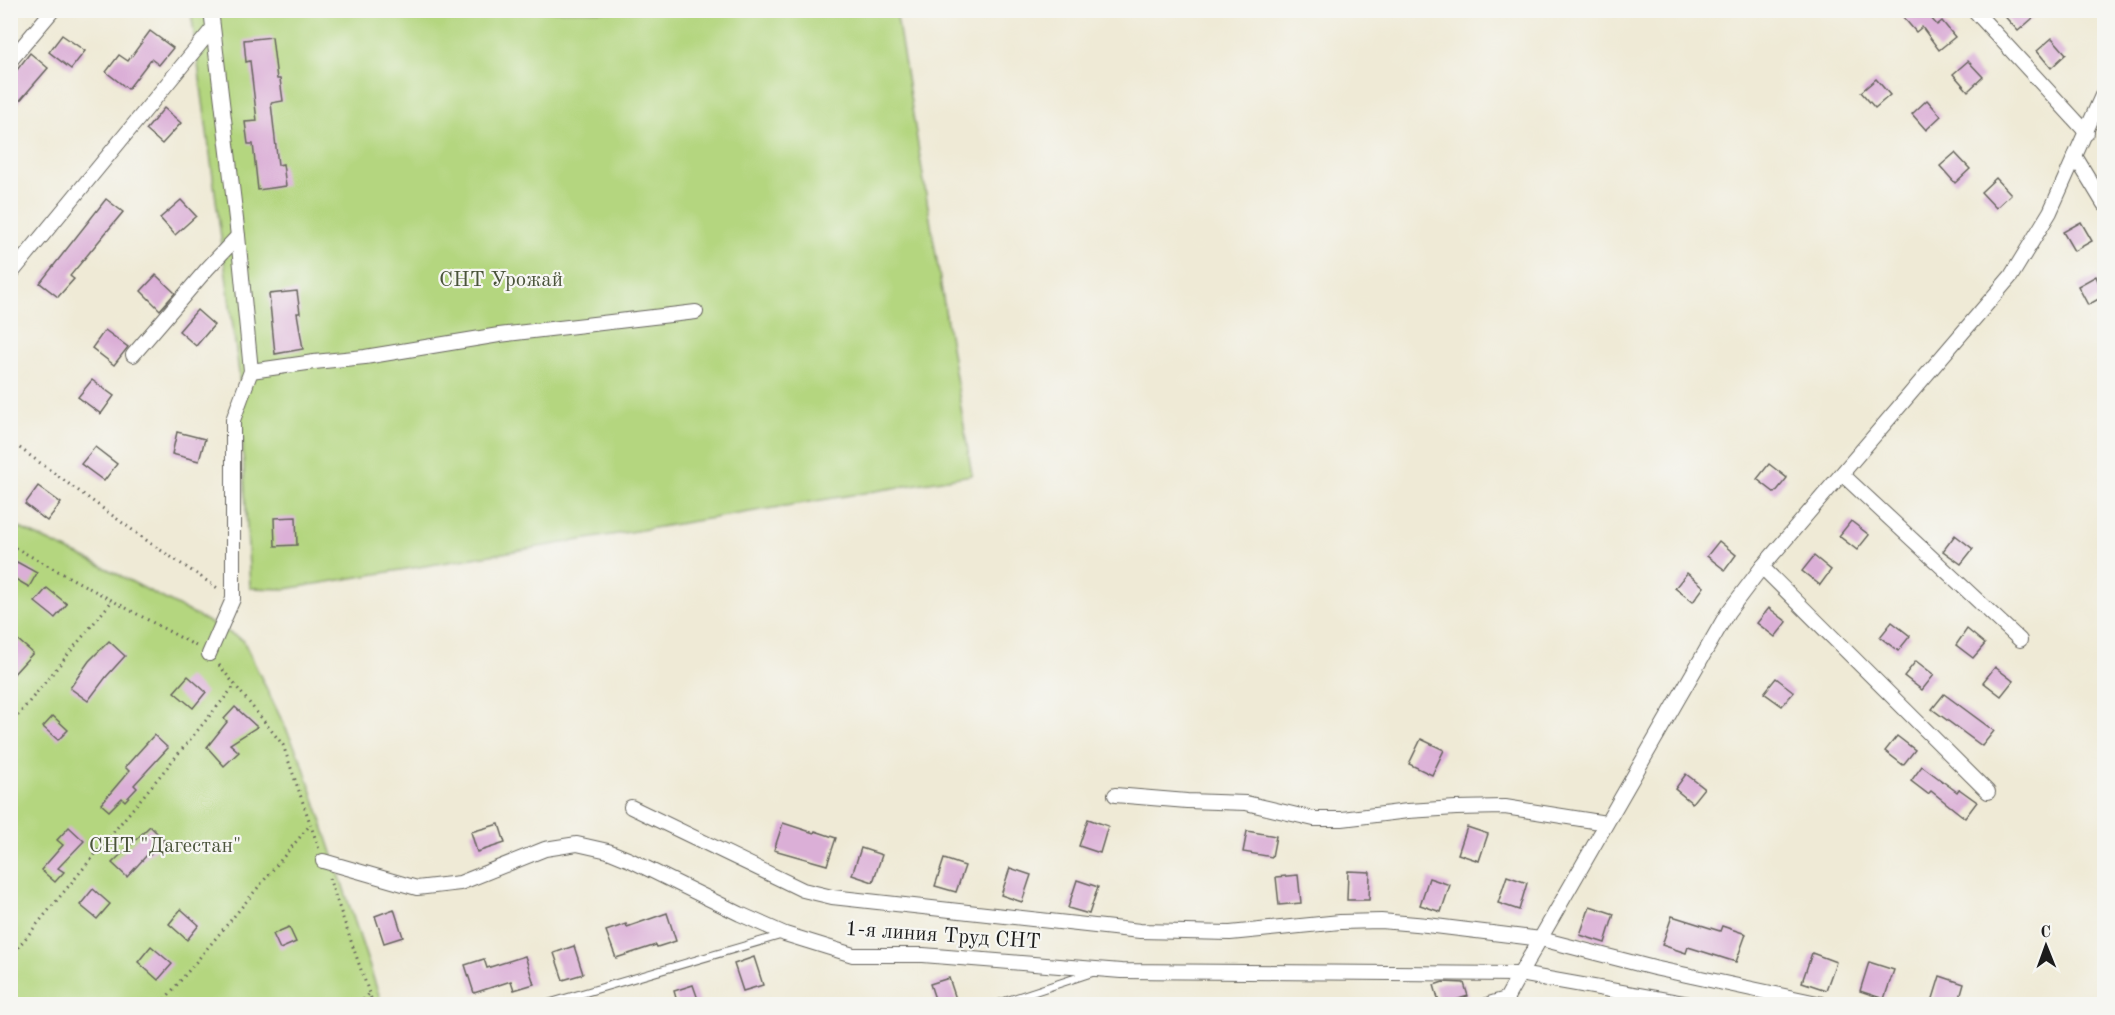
<svg xmlns="http://www.w3.org/2000/svg" width="2115" height="1015" font-family="'Old Standard TT',serif">
<style>
.green{fill:#b4d67f;stroke:#68794e;stroke-width:1.5}
.building{fill:#dbafd7}
.lines{fill:none;stroke-linecap:round;stroke-linejoin:round}
.lane-casing{stroke:#66645d;stroke-width:9}
.street-casing{stroke:#66645d;stroke-width:16}
.path{stroke:#66645d;stroke-width:3;stroke-dasharray:1.5 4.5;stroke-linecap:butt}
.lane{stroke:#fff;stroke-width:7}
.street{stroke:#fff;stroke-width:14}
.labels{text-anchor:middle;dominant-baseline:central;stroke-width:4.5;stroke-linejoin:round;paint-order:stroke}
.park-label{font-size:21px;fill:#4a543a;stroke:#f6f6f2}
.street-label{font-size:21px;fill:#1c1c1c;stroke:#f6f6f2}
</style>
<rect width="100%" height="100%" fill="#f6f6f2"/>
<filter id="ink" filterUnits="userSpaceOnUse"><feTurbulence type="fractalNoise" baseFrequency=".0167" numOctaves="2"/><feDisplacementMap in="SourceGraphic" scale="12" xChannelSelector="R" yChannelSelector="G"/><feConvolveMatrix kernelMatrix="1 2 1 2 8 2 1 2 1" color-interpolation-filters="sRGB"/></filter>
<filter id="wash" filterUnits="userSpaceOnUse"><feTurbulence type="fractalNoise" baseFrequency=".008" numOctaves="4" result="noise"/><feDisplacementMap in="SourceGraphic" scale="24" xChannelSelector="R" yChannelSelector="G"/><feGaussianBlur stdDeviation="1.35" result="paint"/><feColorMatrix in="noise" values="0 0 0 0 0 0 0 0 0 0 0 0 0 0 0 0 0 1.4 0 .05"/><feComposite in="paint" operator="in"/></filter>
<g filter="url(#wash)">
<rect width="100%" height="100%" fill="#efead6"/>
<g class="green">
<path d="M191,11H896L972,475L286,589L250,588L239,373Z"/>
<path d="M11,524L98,564L243,640L302,762L382,1004H11Z"/>
</g>
<g id="blocks">
<g class="building">
<path d="M1897,10H1924L1937,25L1942,21L1955,37L1939,50L1922,27L1916,32Z"/>
<path d="M1999,10H2026L2033,18L2018,31Z"/>
<path d="M150,31L173,48L159,65L151,59L128,89L106,72L119,55L128,61Z"/>
<path d="M62,35L85,51L71,69L49,52Z"/>
<path d="M272,37L277,79H280L283,101L271,103L278,165L283,164L286,186L258,190L253,144H248L245,122L257,121L250,61L246,62L244,40Z"/>
<path d="M2052,38L2066,54L2051,68L2037,51Z"/>
<path d="M30,53L48,68L10,112V79Z"/>
<path d="M1968,61L1983,77L1968,91L1953,74Z"/>
<path d="M1876,79L1890,95L1875,108L1861,92Z"/>
<path d="M1927,100L1941,116L1926,130L1912,114Z"/>
<path d="M164,108L181,123L162,144L146,130Z"/>
<path d="M1955,153L1970,169L1955,183L1940,166Z"/>
<path d="M1996,178L2011,194L1996,208L1981,192Z"/>
<path d="M106,199L123,212L70,276L74,279L58,297L40,283Z"/>
<path d="M181,200L196,216L175,235L160,218Z"/>
<path d="M2081,222L2092,241L2074,251L2063,232Z"/>
<path d="M156,275L175,293L160,310L141,291Z"/>
<path d="M2096,276L2104,296L2088,305L2078,286Z"/>
<path d="M297,291L300,313H297L303,349L275,354L269,294Z"/>
<path d="M197,310L214,325L196,346L179,331Z"/>
<path d="M105,330L128,347L114,365L92,348Z"/>
<path d="M92,380L114,396L101,414L78,397Z"/>
<path d="M177,432L205,439L199,461L172,454Z"/>
<path d="M95,447L117,464L104,481L81,464Z"/>
<path d="M1769,464L1787,478L1775,493L1757,479Z"/>
<path d="M38,486L61,503L47,521L25,504Z"/>
<path d="M296,517L297,545L275,546L274,518Z"/>
<path d="M1851,521L1869,535L1857,550L1839,536Z"/>
<path d="M1955,535L1973,549L1961,564L1943,551Z"/>
<path d="M1719,541L1736,555L1725,570L1707,556Z"/>
<path d="M1814,556L1831,570L1820,585L1802,571Z"/>
<path d="M17,562L37,573L29,587L10,576Z"/>
<path d="M1687,573L1704,587L1693,602L1675,588Z"/>
<path d="M47,588L67,604L55,618L35,602Z"/>
<path d="M1769,608L1787,622L1775,637L1757,623Z"/>
<path d="M1892,622L1910,636L1898,651L1880,637Z"/>
<path d="M1967,629L1985,644L1973,658L1956,645Z"/>
<path d="M10,633L33,653L10,678Z"/>
<path d="M109,641L125,656L106,677L88,701L70,688L89,661Z"/>
<path d="M1916,661L1934,675L1922,690L1904,676Z"/>
<path d="M1995,667L2013,681L2001,696L1983,682Z"/>
<path d="M188,676L206,692L193,708L174,692Z"/>
<path d="M1776,678L1794,692L1782,706L1764,693Z"/>
<path d="M1944,694L1994,731L1982,746L1932,709Z"/>
<path d="M235,707L257,727L230,744L239,752L224,766L207,747L227,722L224,719Z"/>
<path d="M53,716L68,730L58,740L43,727Z"/>
<path d="M154,735L168,748L134,785L137,788L125,801L122,798L109,811L101,804L129,771L125,767Z"/>
<path d="M1897,736L1915,750L1903,765L1885,751Z"/>
<path d="M1421,739L1444,750L1432,775L1409,764Z"/>
<path d="M1922,766L1957,792L1959,789L1977,802L1965,818L1931,791L1928,794L1911,781Z"/>
<path d="M1686,774L1704,788L1692,803L1675,789Z"/>
<path d="M1088,819L1108,826L1100,853L1079,846Z"/>
<path d="M783,823L814,833L815,831L836,838L827,865L774,850Z"/>
<path d="M499,824L505,843L477,852L471,832Z"/>
<path d="M150,826L164,840L150,855L148,854L127,877L112,863Z"/>
<path d="M69,827L84,841L58,868L64,872L55,882L41,870L63,845L57,840Z"/>
<path d="M1467,827L1488,834L1479,861L1458,854Z"/>
<path d="M1247,831L1276,836L1272,857L1243,852Z"/>
<path d="M861,848L882,855L873,882L852,875Z"/>
<path d="M944,859L965,866L956,892L935,886Z"/>
<path d="M1010,868L1031,875L1022,902L1001,895Z"/>
<path d="M1348,871L1370,872L1369,900H1347Z"/>
<path d="M1298,875L1301,903L1279,905L1276,877Z"/>
<path d="M1507,876L1527,883L1519,910L1498,903Z"/>
<path d="M1429,878L1450,885L1441,912L1420,905Z"/>
<path d="M1077,880L1098,887L1089,914L1068,908Z"/>
<path d="M93,889L110,904L97,919L80,905Z"/>
<path d="M1590,906L1614,914L1605,943L1580,935Z"/>
<path d="M181,909L199,925L187,940L169,924Z"/>
<path d="M394,909L403,937L384,943L375,916Z"/>
<path d="M667,913L676,941L657,947L656,945L616,958L606,931L626,924L627,927Z"/>
<path d="M1672,916L1720,931L1722,926L1746,934L1736,962L1688,947L1686,953L1662,945Z"/>
<path d="M289,927L296,942L280,949L273,934Z"/>
<path d="M151,946L172,964L158,980L138,962Z"/>
<path d="M574,946L583,974L563,980L554,953Z"/>
<path d="M1812,953L1836,962L1826,990L1802,982Z"/>
<path d="M525,956L534,984L514,990L511,981L474,993L465,965L484,959L487,968Z"/>
<path d="M754,957L763,985L743,991L734,964Z"/>
<path d="M1869,962L1894,970L1884,999L1860,991Z"/>
<path d="M1940,976L1964,984L1958,1005H1931Z"/>
<path d="M949,978L958,1005H937L930,984Z"/>
<path d="M1443,982L1464,983L1468,996L1440,1005L1434,985Z"/>
<path d="M693,985L700,1005H678L674,991Z"/>
</g>
</g>
</g>
<g filter="url(#ink)">
<use href="#blocks" fill-opacity="0" stroke="#66645d" stroke-width="1.5"/>
<g class="lines">
<defs>
<g id="lane">
<path d="M546,1004L782,935"/>
<path d="M997,1004L1094,972"/>
</g>
<g id="street">
<path d="M1974,10L2087,133"/>
<path d="M10,61L53,10"/>
<path d="M2075,156L2104,204"/>
<path d="M10,275L213,28"/>
<path d="M133,355L207,269L238,236"/>
<path d="M251,371L314,362L365,357L499,335L696,312"/>
<path d="M1842,474L2020,640"/>
<path d="M1762,567L1988,792"/>
<path d="M209,654L233,599V420L251,371L238,236L211,10"/>
<path d="M1115,795L1187,801L1246,803L1314,819H1342L1408,811L1456,808L1505,807L1606,823"/>
<path d="M631,807L803,890L832,897L1140,931L1230,933L1340,922L1381,921L1427,925L1541,939L1654,968L1822,1004"/>
<path d="M323,861L417,888L460,883L545,849L577,844L608,851L630,860L740,914L785,934L853,955H923L1121,971L1520,974L1689,1004"/>
<path d="M1489,1004L1506,999"/>
<path d="M1508,1004L1506,999L1520,974L1728,612L1762,567L2011,276L2050,212L2104,91"/>
</g>
</defs>
<use href="#lane" class="lane-casing"/>
<use href="#street" class="street-casing"/>
<g class="path">
<path d="M10,441L153,545L219,589"/>
<path d="M10,545L196,646"/>
<path d="M219,665L283,745L319,849"/>
<path d="M10,725L112,601"/>
<path d="M329,878L373,1004"/>
<path d="M10,957L236,684"/>
<path d="M161,1004L310,825"/>
<path d="M359,1004L369,994"/>
</g>
<use href="#lane" class="lane"/>
<use href="#street" class="street"/>
</g>
</g>
<g class="labels">
<g class="park-label">
<text x="501" y="280">СНТ Урожай</text>
<text x="165" y="846">СНТ "Дагестан"</text>
</g>
<g class="street-label">
<text transform="translate(943 936) rotate(4)">1-я линия Труд СНТ</text>
</g>
</g>
<rect width="2115" height="1015" fill="none" stroke="#f6f6f2" stroke-width="36"/>
<g transform="translate(2046 946) rotate(359)" stroke="#f6f6f2" stroke-width="4.5" paint-order="stroke">
<path d="M0-4.5L10 22L0 15L-10 22Z" fill="#1c1c1c"/>
<text y="-9" font-size="16" font-weight="bold" text-anchor="middle" fill="#1c1c1c">С</text>
</g>
</svg>
